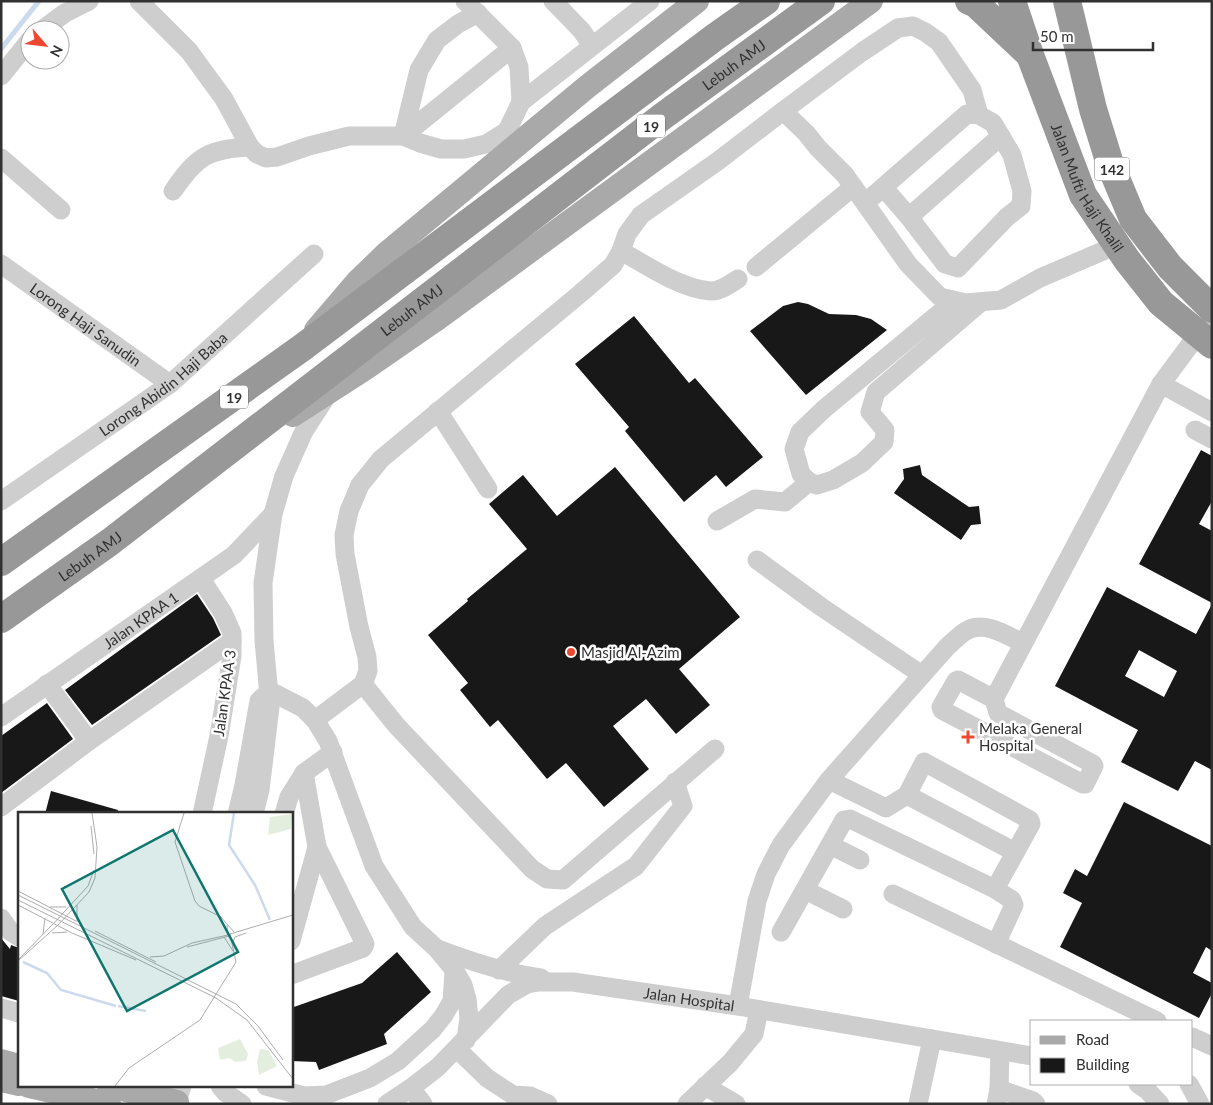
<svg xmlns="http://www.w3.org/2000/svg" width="1213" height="1105" font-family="Lato,sans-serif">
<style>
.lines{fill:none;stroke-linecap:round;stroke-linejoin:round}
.stream{stroke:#ccdaee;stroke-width:5}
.building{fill:#181818;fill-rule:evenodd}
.minor{stroke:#cecece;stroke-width:19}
.major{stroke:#a9a9a9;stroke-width:24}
.highway{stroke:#989898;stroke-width:28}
.poi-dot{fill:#ec4930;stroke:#fff;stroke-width:2}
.labels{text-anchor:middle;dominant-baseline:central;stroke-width:5;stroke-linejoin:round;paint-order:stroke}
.shield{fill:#fff;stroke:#6f6f6f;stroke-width:1}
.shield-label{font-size:14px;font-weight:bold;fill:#313131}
.street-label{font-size:15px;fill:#313131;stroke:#fff}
.poi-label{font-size:15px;fill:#313131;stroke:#fff;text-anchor:start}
.inset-river{fill:none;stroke:#ccdaee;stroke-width:2.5}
.inset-road{fill:none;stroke:#adadad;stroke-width:1}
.view{fill:#0f766e;fill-opacity:0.15;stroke:#0f766e;stroke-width:2.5}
.inset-edge{fill:none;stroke:#313131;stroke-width:2.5}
</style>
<rect width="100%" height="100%" fill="#fff"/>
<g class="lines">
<path class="stream" d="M1,49L39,1"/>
</g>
<g class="building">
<path d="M798,302L808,304L829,314L856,315L871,319L887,330L806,395L750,331L783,306Z"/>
<path d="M634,316L689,383L695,378L763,457L726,487L716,475L684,502L625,431L629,427L575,364Z"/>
<path d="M1201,450L1212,456V501L1199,524L1212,531V603L1139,564Z"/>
<path d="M920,465L922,475L969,507L979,506L981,524L971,525L961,540L894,493L904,479L903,469Z"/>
<path d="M615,467L740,617L679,669L710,705L676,734L646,699L613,726L649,769L604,807L566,763L547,779L498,720L490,727L460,690L468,683L428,635L468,601L467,599L527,549L489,504L523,475L557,516Z"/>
<path d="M1107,587L1196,634L1212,604V770L1195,761L1178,791L1121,762L1138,730L1055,686ZM1139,650L1177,671L1164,697L1125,676Z"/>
<path d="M197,594L213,618L221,635L92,725L65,690Z"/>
<path d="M47,703L73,739L1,793V736Z"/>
<path d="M51,791L118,810L117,814H45Z"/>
<path d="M1124,802L1212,846V951L1206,947L1193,973L1212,983V993L1199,1018L1060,947L1082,903L1063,893L1075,869L1087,876Z"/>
<path d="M1,938L10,949L11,945L19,948V1001L1,996Z"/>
<path d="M397,952L431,992L384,1034L387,1044L319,1070L316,1062L291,1061V1008L362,983Z"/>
</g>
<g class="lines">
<g class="minor">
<path d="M139,1L189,51L224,99L250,147L257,154L266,158L277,157L309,146L349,136H403L420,143L441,149H464L486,144L507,131"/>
<path d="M465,1L512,48L519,67L521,102"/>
<path d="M553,1L582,31L592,46"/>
<path d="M478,13L458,24L437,40L419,70L403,136L512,48"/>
<path d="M42,30L65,13L89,1"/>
<path d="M1,76L30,40"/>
<path d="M783,111L862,52L898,28L913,26L925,32L939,42L972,90L979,115"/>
<path d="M514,140L507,131L521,102L650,1"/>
<path d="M1,158L61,210"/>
<path d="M173,191C197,156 208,149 250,147"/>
<path d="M865,203L967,114L979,115L993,123L1012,155L1022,191L1021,206L1007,217L958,268L945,264L909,217L884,188"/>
<path d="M909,217L1001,136"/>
<path d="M621,251C646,265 681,289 710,291C719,292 730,284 738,279"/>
<path id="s1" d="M1,264L170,384"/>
<path d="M756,267L853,187"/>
<path d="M954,301L824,409L800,432L794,449L801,474L809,482L817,485L833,480L862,463L884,442L885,430L870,412L876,392L981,302"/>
<path d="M1161,384L1212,412"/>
<path d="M438,411L488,489"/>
<path d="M1195,430L1212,439"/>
<path id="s2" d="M1,501L170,384L314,254"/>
<path d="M717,521L755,499L785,502L809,482"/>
<path d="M757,560L820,606L922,675"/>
<path d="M201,579L223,613L232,633V656L219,736L202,814"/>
<path d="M47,684L89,741"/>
<path d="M363,684L396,725L532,869L547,879L563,880L715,749"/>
<path d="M268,690L303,708L315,720L328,741L374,866L413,927L437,949L455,971L463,985L467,999L469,1018L466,1040"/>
<path d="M994,699L958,680L956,681L941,707L942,710L1083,784H1085L1094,766L1093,764L998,713L994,699L1161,384L1204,326"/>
<path id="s3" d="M1,717L234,555L273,514"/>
<path d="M315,720L363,684L368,671L367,657L359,627L345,554L344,535L349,511L360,485L381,459L581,293L613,265L621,251L627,234L641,215L718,161L783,111L806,133L818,148L845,175L908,264L940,297L966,303L1001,300L1040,278L1117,245"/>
<path d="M829,780L886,808L907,795L924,762L1030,820L1031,824L995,889L1012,900L1014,905L996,944"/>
<path d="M907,795L1015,852"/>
<path d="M1,807L89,741L232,641"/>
<path d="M237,814L244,785L259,701L263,697"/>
<path d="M254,814L260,790L270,707L264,640L263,583L273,514L284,476L304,431L328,394"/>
<path d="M284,814L289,797L304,773L333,752"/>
<path d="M830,845L860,860"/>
<path d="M805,890L843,909"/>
<path d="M893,894L1157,1021"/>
<path d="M1,918L11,932L19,937"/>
<path d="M781,932L844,820L850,819L995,889"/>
<path d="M291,941L317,847"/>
<path d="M438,949C472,962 505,973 541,978"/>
<path d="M499,970L545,926L636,866L683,806L675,782"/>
<path d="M291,975L363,948L365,944L317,847L304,773"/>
<path d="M738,1006L757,901L766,874L781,845L829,780L947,647C953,642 959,635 966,631C984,620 1006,635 1023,643"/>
<path d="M1,1008L19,1013"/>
<path d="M1192,1037L1212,1046"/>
<path d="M457,1049L487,1078L513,1095L530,1096L548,1104"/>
<path d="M1138,1084L1147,1090L1160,1104"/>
<path d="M1189,1084L1200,1104"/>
<path d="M220,1086L226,1093L242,1104"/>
<path d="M266,1086L304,1096L326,1095L370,1078L398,1061L433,1029L444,1015L452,1001L454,972"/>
<path d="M705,1086L736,1104"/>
<path d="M411,1088L423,1104"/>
<path d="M999,1089L1033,1101L1036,1104"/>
<path d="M180,1104L177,1102L182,1086"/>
<path id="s4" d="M387,1104L411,1088L438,1067L508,995L527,984L539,982H573L738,1006L1032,1056"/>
<path d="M687,1104L730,1063L754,1034L759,1010"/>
<path d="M918,1104L932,1039"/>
<path d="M996,1104L999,1089L1000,1051"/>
</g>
<g class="major">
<path d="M316,330L357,282L387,253L588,86L697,1"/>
<path d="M293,415L366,368L434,321L871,1"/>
<path d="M1,1061L19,1066"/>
<path d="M1,1080L19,1084"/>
<path d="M29,1086L109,1104"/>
<path d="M109,1086L177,1102V1104"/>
</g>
<g class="highway">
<path d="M969,1L976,4L1027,52"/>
<path id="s5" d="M1012,1L1030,55L1083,195L1127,260L1161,303L1212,345"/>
<path d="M1067,1L1093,109L1110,164L1133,219L1170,267L1212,309"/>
<path d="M1,562L303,347L715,37L766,1"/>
<path id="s6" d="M1,619L110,542L663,116L821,1"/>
</g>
</g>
<g class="poi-dot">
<circle cx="571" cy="652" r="5"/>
<path d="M965.5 729.5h5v5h5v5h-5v5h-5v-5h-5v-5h5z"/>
</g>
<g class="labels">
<g class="shield">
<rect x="637" y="114.5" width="28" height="23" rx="4"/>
<rect x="1094.5" y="157.5" width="35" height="23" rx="4"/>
<rect x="220" y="385.5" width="28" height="23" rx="4"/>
</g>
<g class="shield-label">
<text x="651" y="126">19</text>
<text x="1112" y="169">142</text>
<text x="234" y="397">19</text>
</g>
<g class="street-label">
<text stroke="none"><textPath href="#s6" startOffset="919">Lebuh AMJ</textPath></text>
<text stroke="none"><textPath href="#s5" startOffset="202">Jalan Mufti Haji Khalil</textPath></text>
<text stroke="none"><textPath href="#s6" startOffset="514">Lebuh AMJ</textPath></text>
<text stroke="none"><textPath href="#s1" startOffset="104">Lorong Haji Sanudin</textPath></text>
<text stroke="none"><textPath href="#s2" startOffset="200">Lorong Abidin Haji Baba</textPath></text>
<text stroke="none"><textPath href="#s6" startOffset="109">Lebuh AMJ</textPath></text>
<text stroke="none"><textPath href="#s3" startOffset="170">Jalan KPAA 1</textPath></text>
<text transform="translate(224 693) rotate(-82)">Jalan KPAA 3</text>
<text stroke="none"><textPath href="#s4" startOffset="349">Jalan Hospital</textPath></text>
</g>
<g class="poi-label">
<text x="581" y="652">Masjid Al-Azim</text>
<text x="979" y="728">Melaka General<tspan x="979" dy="17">Hospital</tspan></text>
</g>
</g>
<g transform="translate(18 812)">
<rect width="275" height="275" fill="#fff"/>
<path d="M274,2L273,17L250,23L252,5ZM222,227L230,242L228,249L217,250L211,246L202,248L200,236ZM242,237L250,238L259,254L241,263L239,250Z" fill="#e4eedf"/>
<path class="inset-river" d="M216,1L211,33L237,73L252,108M5,150L29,161L43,178L98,194M100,194L128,199"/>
<path class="inset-road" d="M166,1L157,30L177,89L181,94L203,105M73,14L76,42M0,79L58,109M0,83L218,192L240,214L265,248M0,88L198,186L229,208L275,267M0,93L54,121L118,148M32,95H48M202,104L216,120M59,110V93M36,111L70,74L76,58M40,113L71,80L77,66L79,35L74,1M77,119L138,150M34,121L49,120M25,122L27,106M212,122L275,103M206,125L215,139M215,130L217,125L228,121M169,135L211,124M132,145L146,144L174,131L210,123L209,113M0,148L36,111M0,149L40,113M97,274L111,256L182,208L218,150L212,122"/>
<path class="view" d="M155,18L220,140L109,199L44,77Z"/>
<rect width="275" height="275" class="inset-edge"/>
</g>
<rect width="1213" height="1105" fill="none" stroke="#313131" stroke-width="5"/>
<rect x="1030" y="1020" width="162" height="65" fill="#ffffff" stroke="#adadad"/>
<rect x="1040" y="1036" width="25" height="8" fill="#a9a9a9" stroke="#adadad"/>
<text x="1076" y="1045" font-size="15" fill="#313131">Road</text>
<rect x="1040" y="1058" width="25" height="15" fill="#181818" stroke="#adadad"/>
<text x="1076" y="1070" font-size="15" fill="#313131">Building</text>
<g transform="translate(45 45) rotate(118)"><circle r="24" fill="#ffffff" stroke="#adadad"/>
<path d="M0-4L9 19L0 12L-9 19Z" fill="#ec4930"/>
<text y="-8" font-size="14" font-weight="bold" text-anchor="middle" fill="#313131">N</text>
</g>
<path d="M1033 42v8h120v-8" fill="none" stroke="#313131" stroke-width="2.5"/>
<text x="1040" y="42" font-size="15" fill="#313131" stroke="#ffffff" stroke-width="4" paint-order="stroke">50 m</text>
</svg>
